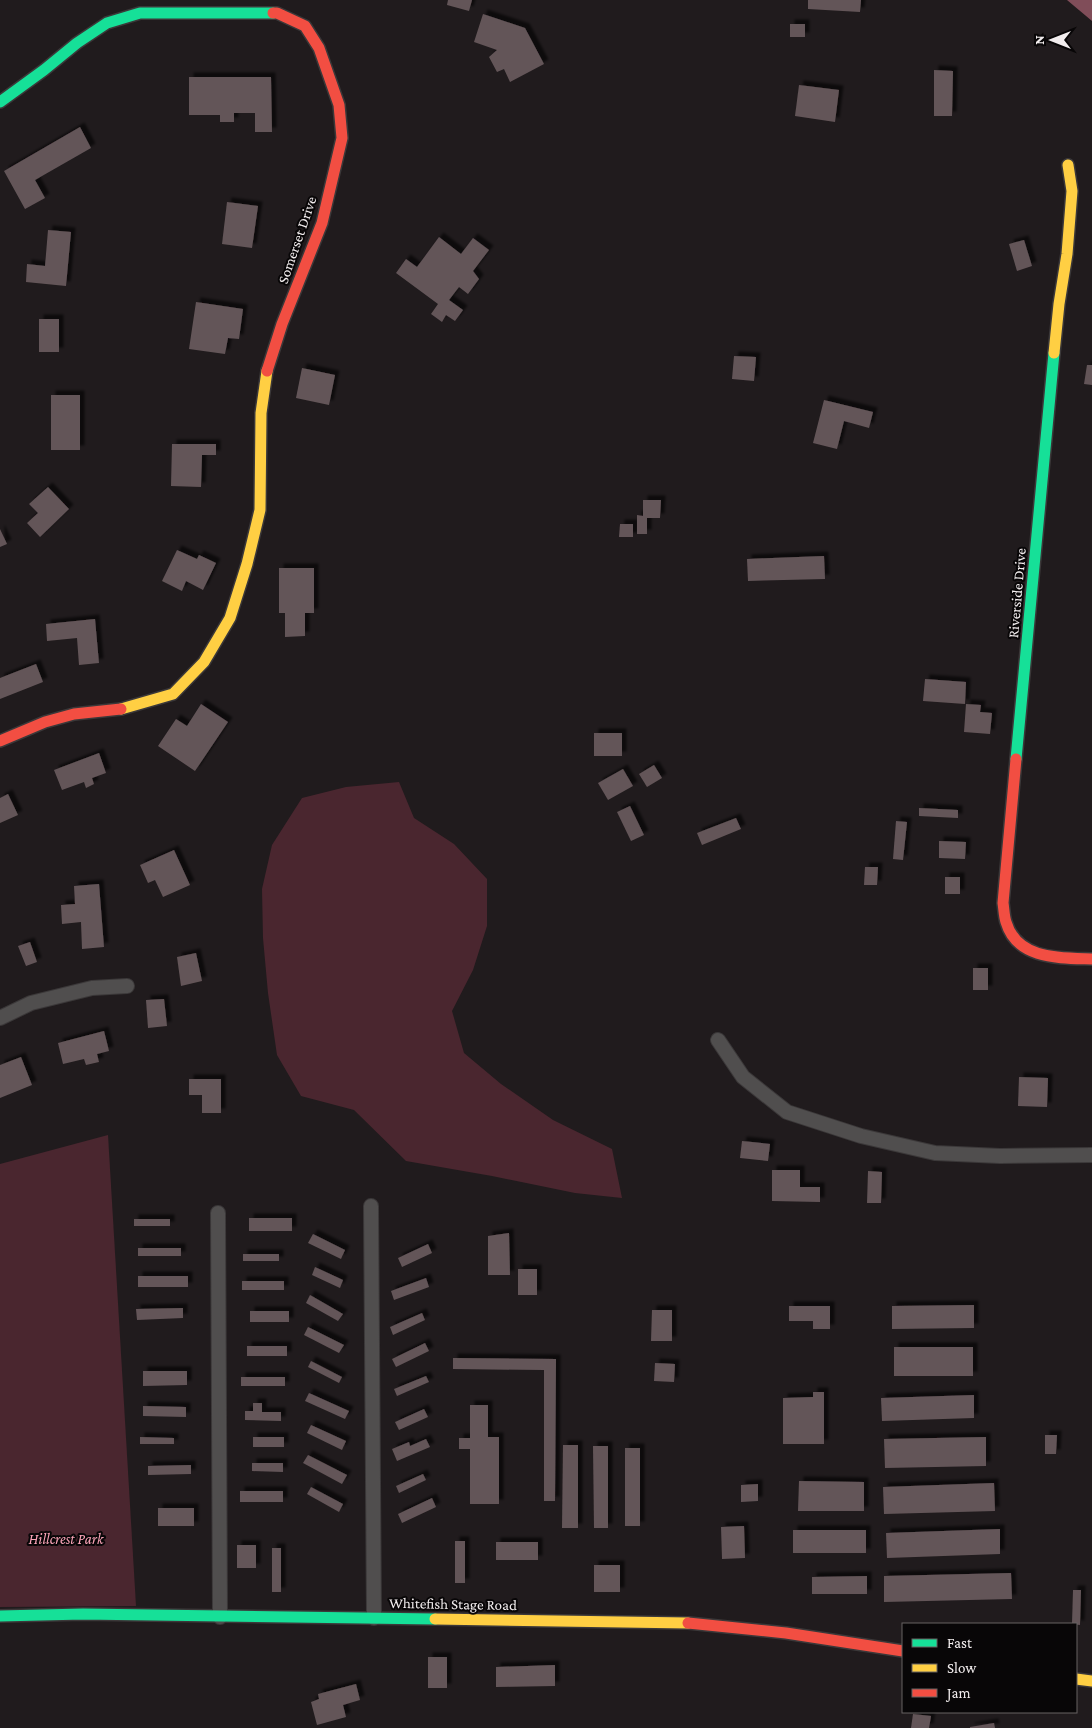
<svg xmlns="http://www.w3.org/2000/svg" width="1092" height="1728" font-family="'Crimson Pro',serif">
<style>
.green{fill:#4a262f}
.water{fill:#804d59}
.building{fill:#635558;filter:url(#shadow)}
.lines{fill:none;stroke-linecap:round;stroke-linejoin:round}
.street-casing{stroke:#3b3839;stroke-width:16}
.fast-casing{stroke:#3b3839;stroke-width:14}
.slow-casing{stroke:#3b3839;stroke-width:14}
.jam-casing{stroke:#3b3839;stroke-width:14}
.street{stroke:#504e4e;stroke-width:14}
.fast{stroke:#16e098;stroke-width:11}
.slow{stroke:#ffcf43;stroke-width:11}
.jam{stroke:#f24e42;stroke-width:11}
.labels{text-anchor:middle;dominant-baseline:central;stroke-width:4;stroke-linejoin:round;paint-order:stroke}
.street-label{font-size:15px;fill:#f2edee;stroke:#080607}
.park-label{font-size:15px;font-style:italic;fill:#fba4b8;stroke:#080607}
</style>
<defs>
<filter id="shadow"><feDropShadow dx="4.5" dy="-4.5" stdDeviation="1" flood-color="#0009"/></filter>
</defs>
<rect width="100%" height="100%" fill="#201b1d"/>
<g class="green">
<path d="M399,782L414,818L454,844L487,879V926L473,970L452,1011L464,1053L501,1084L553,1120L612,1149L622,1198L575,1193L492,1176L406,1161L354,1110L301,1096L277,1055L268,993L263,938L262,889L272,845L302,798L346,787Z"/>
<path d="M108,1135L136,1606L0,1607V1164Z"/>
</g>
<path class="water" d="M1067,0H1092V21Z"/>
<g class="building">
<path d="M448,0H472L469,11L447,5Z"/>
<path d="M808,0H861L860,12L808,9Z"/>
<path d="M483,14L525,28L544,64L510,82L504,69L497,72L489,57L497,50L474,42Z"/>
<rect x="790" y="24" width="15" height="13"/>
<path d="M934,70L953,71L952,116H934Z"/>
<path d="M189,77H271L272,132H255V113H234V122H220V115H189Z"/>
<path d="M799,85L839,90L835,122L795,116Z"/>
<path d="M80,127L91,148L35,180L45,198L25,209L4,171Z"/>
<path d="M227,202L258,206L252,248L222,244Z"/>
<path d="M48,230L71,232L66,286L26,282L27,264L45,266Z"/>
<path d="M439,237L461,254L473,238L489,250L473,271L479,279L468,294L459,287L449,300L463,310L455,321L446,315L442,322L431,314L438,304L396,273L406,259L417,267Z"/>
<path d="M1024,240L1032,266L1017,271L1009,244Z"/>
<path d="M196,302L243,309L239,339L228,338L225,354L189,349Z"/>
<rect x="39" y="319" width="20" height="33"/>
<path d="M734,356L756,357L754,381L732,379Z"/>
<path d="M1087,365H1092V385L1084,384Z"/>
<path d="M302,368L335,375L329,405L296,398Z"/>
<rect x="51" y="395" width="29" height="55"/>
<path d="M824,400L873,412L869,428L844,421L837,449L813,443Z"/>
<path d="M172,444H216V455H202L201,487L171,486Z"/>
<path d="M48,487L69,509L40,537L27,523L38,513L29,504Z"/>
<path d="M643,500H661L660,518H647V534H637V515L643,516Z"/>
<path d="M620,524H633V537H619Z"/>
<path d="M0,529L7,544L0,547Z"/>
<path d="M177,550L197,559L199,555L216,563L203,590L186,581L182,591L162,581Z"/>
<path d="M824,556L825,579L748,581L747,559Z"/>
<path d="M279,568H314V613H305V636L285,637V613H279Z"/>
<path d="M95,619L99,663L79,665L77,638L47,641L46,624Z"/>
<path d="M36,664L43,682L0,699V678Z"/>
<path d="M925,679L966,682L965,704L923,701Z"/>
<path d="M201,704L228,722L195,771L158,746L176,719L187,726Z"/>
<path d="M966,704L981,705L980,712L992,713L990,734L964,732Z"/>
<rect x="594" y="733" width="28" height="23"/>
<path d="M99,753L106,773L92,778L94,784L86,788L84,782L62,790L54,770Z"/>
<path d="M654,765L662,778L647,787L639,774Z"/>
<path d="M623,769L633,786L608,800L598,783Z"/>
<path d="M8,794L18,815L0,823V798Z"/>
<path d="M630,806L644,835L631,841L617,812Z"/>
<path d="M919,808L958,810V818L919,816Z"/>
<path d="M736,818L741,829L702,845L697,833Z"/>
<path d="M896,821L907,822L903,860L893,859Z"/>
<path d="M939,841L966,842L965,859L939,858Z"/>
<path d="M174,850L190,885L163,897L155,880L148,883L140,865Z"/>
<path d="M865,867H878L877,885H864Z"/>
<rect x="945" y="877" width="15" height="17"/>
<path d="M99,884L104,947L82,949L81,922L62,924L61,905L75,904L74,886Z"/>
<path d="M30,942L37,962L26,966L18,946Z"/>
<path d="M196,953L202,981L181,986L177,957Z"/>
<rect x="973" y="968" width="15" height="22"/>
<path d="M164,999L167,1026L148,1028L146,1000Z"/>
<path d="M104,1031L109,1051L97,1054L99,1062L86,1065L84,1059L63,1064L58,1043Z"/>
<path d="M21,1057L32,1085L0,1098V1065Z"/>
<path d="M1019,1077L1048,1078L1047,1107L1018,1106Z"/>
<path d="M189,1079H221V1113H202V1095H189Z"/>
<path d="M742,1141L770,1144L768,1161L740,1158Z"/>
<path d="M772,1170H800V1187H820V1202L772,1201Z"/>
<path d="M868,1171L882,1172L881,1203H867Z"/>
<rect x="249" y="1218" width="43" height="13"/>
<rect x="134" y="1219" width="36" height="7"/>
<path d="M509,1233L510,1275H488V1236Z"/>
<path d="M313,1234L345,1250L341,1259L308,1243Z"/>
<path d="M428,1244L432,1253L402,1267L398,1258Z"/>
<rect x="138" y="1248" width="43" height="8"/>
<rect x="243" y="1254" width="36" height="7"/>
<path d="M315,1267L343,1280L340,1288L312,1275Z"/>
<rect x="518" y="1269" width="19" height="26"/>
<rect x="138" y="1276" width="50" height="11"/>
<path d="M426,1278L429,1287L394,1300L391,1291Z"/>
<rect x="242" y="1281" width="42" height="9"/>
<path d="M310,1295L343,1314L338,1321L306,1303Z"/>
<path d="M974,1305V1328L892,1329V1306Z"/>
<path d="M789,1306H830V1329H813V1321H789Z"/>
<path d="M183,1308V1318L137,1320L136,1309Z"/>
<path d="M652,1310H672V1341H651Z"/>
<rect x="250" y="1311" width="39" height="11"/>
<path d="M422,1313L425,1320L393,1335L390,1327Z"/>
<path d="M308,1327L344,1345L339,1353L304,1335Z"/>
<path d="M425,1343L429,1351L396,1367L392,1359Z"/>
<rect x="247" y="1346" width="40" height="10"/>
<rect x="894" y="1347" width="79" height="29"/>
<path d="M453,1358L556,1359L555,1501H544V1370L453,1369Z"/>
<path d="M311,1361L342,1377L339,1383L308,1367Z"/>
<path d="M655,1363L675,1364L674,1382L654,1381Z"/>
<path d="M143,1371H187V1385L143,1386Z"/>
<path d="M426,1376L429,1382L397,1396L394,1389Z"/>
<rect x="241" y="1377" width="44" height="9"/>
<path d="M813,1392H824V1444H783V1398L813,1397Z"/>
<path d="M309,1393L349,1411L345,1419L305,1401Z"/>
<path d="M974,1395V1418L882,1421L881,1398Z"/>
<path d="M253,1403H262V1412H281V1421L245,1420V1411H253Z"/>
<path d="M470,1405H488V1437H499V1504H470V1449H459V1438H470Z"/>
<path d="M143,1406L186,1407V1417L143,1416Z"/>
<path d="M424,1409L428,1417L399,1430L395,1422Z"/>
<path d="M311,1425L346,1441L342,1450L307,1433Z"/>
<path d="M1045,1435H1057L1056,1454H1045Z"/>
<path d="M140,1437L174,1438V1444H140Z"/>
<rect x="253" y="1437" width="31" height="10"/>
<path d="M986,1437V1466L885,1468L884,1439Z"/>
<path d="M426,1439L430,1447L397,1461L392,1449L409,1442L410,1446Z"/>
<path d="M563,1445H578V1528H562Z"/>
<path d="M593,1446H608V1528H594Z"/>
<rect x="625" y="1448" width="15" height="78"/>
<path d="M308,1455L347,1475L342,1484L303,1463Z"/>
<path d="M252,1463H283V1472L252,1471Z"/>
<path d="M191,1465V1474L148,1475V1466Z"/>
<path d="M423,1474L426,1480L399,1493L396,1486Z"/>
<path d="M799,1481L864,1482V1511H798Z"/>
<path d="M994,1483L995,1511L884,1514L883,1487Z"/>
<path d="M758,1484V1501L741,1502V1485Z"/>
<path d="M311,1487L343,1504L339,1512L307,1494Z"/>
<rect x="240" y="1491" width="43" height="11"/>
<path d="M432,1498L436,1507L402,1523L398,1514Z"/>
<rect x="158" y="1508" width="36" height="18"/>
<path d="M744,1526L745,1558L722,1559L721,1527Z"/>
<path d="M1000,1529V1554L887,1558L886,1533Z"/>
<rect x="793" y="1530" width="73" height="23"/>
<rect x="455" y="1541" width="10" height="42"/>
<rect x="496" y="1542" width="42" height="18"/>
<rect x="237" y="1545" width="19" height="23"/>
<rect x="272" y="1548" width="9" height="44"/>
<rect x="594" y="1565" width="26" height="27"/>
<path d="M1011,1573L1012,1599L884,1602V1576Z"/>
<path d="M867,1576V1594H812V1577Z"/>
<path d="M1073,1590H1081L1080,1625L1072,1624Z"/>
<rect x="428" y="1657" width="19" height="31"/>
<path d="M555,1665V1686L496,1687V1667Z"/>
<path d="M356,1684L360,1700L343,1705L346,1717L317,1725L311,1702L319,1699L318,1694Z"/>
<path d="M913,1714L931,1716L929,1728H911Z"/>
<path d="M994,1723L995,1728H970V1727Z"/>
</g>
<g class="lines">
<defs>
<g id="street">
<path d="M0,1018L31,1003L92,988L127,986"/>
<path d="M718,1040L743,1077L787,1112L861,1136L935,1153L1000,1156L1092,1155"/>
<path d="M371,1206L374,1618"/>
<path d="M218,1213L220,1617"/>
</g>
<g id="fast">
<path d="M0,102L44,70L77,43L107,23L140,13H273"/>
<path d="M1016,759L1054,353"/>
<path d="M0,1616L83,1614L435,1619"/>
</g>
<g id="slow">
<path d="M1054,353L1059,304L1067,254L1072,191L1068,165"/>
<path d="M121,709L173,694L204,662L230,618L247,564L260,510L261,413L267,371"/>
<path d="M435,1619L688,1623"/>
<path d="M1076,1679L1092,1681"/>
</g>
<g id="jam">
<path d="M267,371L282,324L322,223L342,138L339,105L319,48L305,26L277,13H273"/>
<path d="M0,741L45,722L74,714L121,709"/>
<path d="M1016,759L1003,903C1004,909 1004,916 1006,922C1017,960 1060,958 1092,959"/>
<path d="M688,1623L786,1633L903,1651"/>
</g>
</defs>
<use href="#street" class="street-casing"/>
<use href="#fast" class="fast-casing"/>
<use href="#slow" class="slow-casing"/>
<use href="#jam" class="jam-casing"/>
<use href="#street" class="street"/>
<use href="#fast" class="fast"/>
<use href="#slow" class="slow"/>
<use href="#jam" class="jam"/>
</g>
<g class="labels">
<g class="street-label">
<text transform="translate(297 240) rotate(-71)">Somerset Drive</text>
<text transform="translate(1017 593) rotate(-85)">Riverside Drive</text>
<text transform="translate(453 1604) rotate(1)">Whitefish Stage Road</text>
</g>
<g class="park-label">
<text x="66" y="1539">Hillcrest Park</text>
</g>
</g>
<rect x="902" y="1623" width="175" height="90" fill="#080607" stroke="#666263"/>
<rect x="912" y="1639" width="25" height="8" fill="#16e098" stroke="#666263"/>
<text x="947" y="1648" font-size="15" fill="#f2edee">Fast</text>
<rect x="912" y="1664" width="25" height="8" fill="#ffcf43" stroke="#666263"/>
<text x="947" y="1673" font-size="15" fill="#f2edee">Slow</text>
<rect x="912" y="1689" width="25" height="8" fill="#f24e42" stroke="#666263"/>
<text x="947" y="1698" font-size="15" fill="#f2edee">Jam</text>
<g transform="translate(1052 40) rotate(270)" stroke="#080607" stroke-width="4" paint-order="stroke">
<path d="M0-4L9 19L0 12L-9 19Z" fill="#f2edee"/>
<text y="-8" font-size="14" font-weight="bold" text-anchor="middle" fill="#f2edee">N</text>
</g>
</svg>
